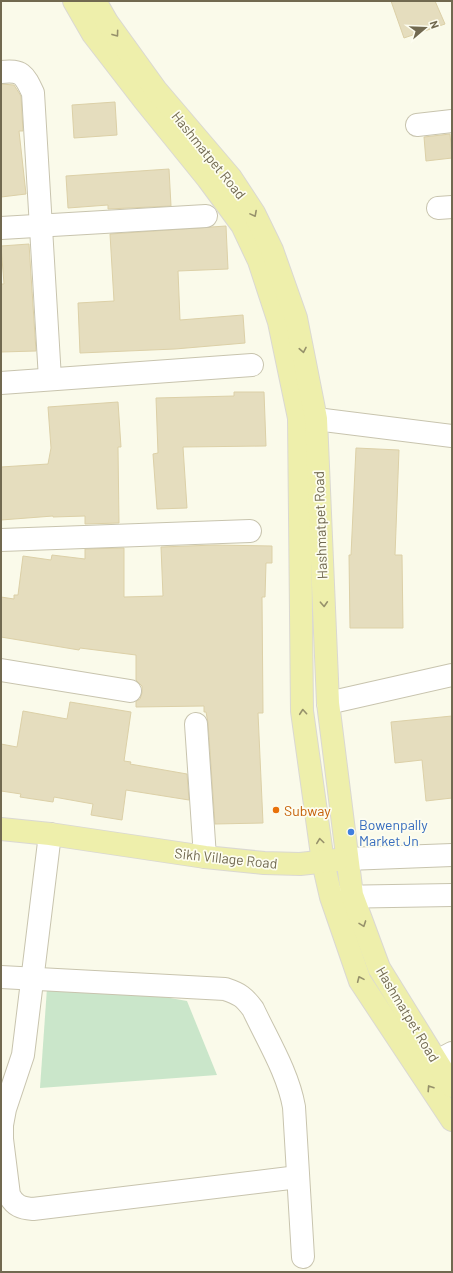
<svg xmlns="http://www.w3.org/2000/svg" width="453" height="1273" font-family="Barlow,sans-serif">
<style>
.green{fill:#cae6ca}
.building{fill:#e5ddbe;stroke:#dcd0a7}
.lines{fill:none;stroke-linecap:round;stroke-linejoin:round}
.minor-casing{stroke:#c8c4ae;stroke-width:24}
.major-casing{stroke:#dad8d2;stroke-width:24}
.minor{stroke:#fff;stroke-width:22}
.major{stroke:#eeefab;stroke-width:22}
.oneway{stroke:#96916b}
.food-dot{fill:#e8710a;stroke:#fdfdf0;stroke-width:1.5}
.shop-dot{fill:#3f7fe0;stroke:#fdfdf0;stroke-width:1.5}
.labels{text-anchor:middle;dominant-baseline:central;stroke-width:3.5;stroke-linejoin:round;paint-order:stroke}
.street-label{font-size:14px;fill:#716950;stroke:#fdfdf0}
.food-label{font-size:14px;fill:#c56008;stroke:#fdfdf0;text-anchor:start}
.shop-label{font-size:14px;fill:#366cbe;stroke:#fdfdf0;text-anchor:start}
</style>
<rect width="100%" height="100%" fill="#fafaea"/>
<path class="green" d="M47,988L159,996L187,1001L217,1075L40,1088Z"/>
<g class="building">
<path d="M391,1H435L445,24L404,38Z"/>
<path d="M1,84L14,85L21,96L23,131H19L26,194L1,197Z"/>
<path d="M115,102L117,135L74,138L72,105Z"/>
<path d="M450,134L452,158L426,161L424,137Z"/>
<path d="M169,169L171,206L108,209V205L68,208L66,176Z"/>
<path d="M226,226L228,269L178,271L180,320L243,315L245,343L175,349L80,353L78,303L114,301L110,234Z"/>
<path d="M29,244L36,351L1,352V284H4L1,246Z"/>
<path d="M234,392H264L266,446L183,447L187,508L157,509L153,454L158,453L156,398L234,396Z"/>
<path d="M118,402L121,447H118L119,523L85,524V516L53,517V516L1,520V467L48,464L51,448L48,407Z"/>
<path d="M356,448L399,450L395,555H402L403,628H350L349,555H351Z"/>
<path d="M215,545L272,546V563H266L265,597H262L263,713H258L263,823L215,824L208,723L206,712H204V706L136,707V701L140,699L142,693V686L136,680V655L80,648L79,650L1,637V597L14,599V595H18L23,556L51,560L52,555L85,559V549L124,548V597L163,596L161,547Z"/>
<path d="M70,702L131,712L124,761L131,762L130,764L187,774L189,800L126,790L122,820L91,815L93,804L54,797L53,802L20,797L21,794L1,791V744L17,747L23,711L67,719Z"/>
<path d="M452,716V798L426,801L422,760L395,763L391,722Z"/>
</g>
<g class="lines">
<defs>
<g id="minor">
<path d="M1,72C22,70 24,74 33,93L50,379"/>
<path d="M417,125L452,121"/>
<path d="M438,208L452,207"/>
<path d="M1,228L206,216"/>
<path d="M1,383L252,365"/>
<path d="M316,419L452,436"/>
<path d="M1,540L250,531"/>
<path d="M1,670L130,691"/>
<path d="M328,703L452,675"/>
<path d="M196,724L205,857"/>
<path d="M50,834L23,1055L5,1109L2,1125V1139L9,1195C15,1206 21,1208 33,1209L298,1177"/>
<path d="M347,859L452,855"/>
<path d="M333,897L452,895"/>
<path d="M1,977L225,989C240,994 244,997 253,1009C268,1041 288,1073 294,1107L303,1257"/>
<path d="M437,1061L452,1053"/>
</g>
<g id="major">
<path d="M74,1L93,34L144,100L208,179L242,225L259,261L279,322L299,418L302,711L323,862L331,897L360,981L452,1120"/>
<path d="M95,1L107,22L156,90L231,178L254,213L272,250L296,318L316,419L328,703L352,895L379,968L452,1086"/>
<path d="M1,829L50,834L205,857L264,863L300,864L337,860"/>
</g>
</defs>
<use href="#minor" class="minor-casing"/>
<use href="#major" class="major-casing"/>
<use href="#minor" class="minor"/>
<use href="#major" class="major"/>
</g>
<defs><path id="oneway-chevron" d="M-2-3.5L2.5 0L-2 3.5" fill="none" stroke-width="1.6" stroke-linecap="round" stroke-linejoin="round"/></defs>
<g class="oneway">
<use href="#oneway-chevron" transform="translate(116 34) rotate(54)"/>
<use href="#oneway-chevron" transform="translate(254 214) rotate(62)"/>
<use href="#oneway-chevron" transform="translate(303 350) rotate(79)"/>
<use href="#oneway-chevron" transform="translate(324 604) rotate(87)"/>
<use href="#oneway-chevron" transform="translate(303 712) rotate(-95)"/>
<use href="#oneway-chevron" transform="translate(320 841) rotate(-98)"/>
<use href="#oneway-chevron" transform="translate(363 924) rotate(70)"/>
<use href="#oneway-chevron" transform="translate(360 979) rotate(-114)"/>
<use href="#oneway-chevron" transform="translate(430 1088) rotate(-123)"/>
</g>
<circle class="food-dot" cx="276" cy="810" r="4"/>
<circle class="shop-dot" cx="351" cy="832" r="4"/>
<g class="labels">
<g class="street-label">
<text transform="translate(209 155) rotate(51)">Hashmatpet Road</text>
<text transform="translate(320 525) rotate(-92)">Hashmatpet Road</text>
<text transform="translate(226 858) rotate(6)">Sikh Village Road</text>
<text transform="translate(408 1014) rotate(59)">Hashmatpet Road</text>
</g>
<g class="food-label">
<text x="284" y="810">Subway</text>
</g>
<g class="shop-label">
<text x="359" y="824">Bowenpally<tspan x="359" dy="16">Market Jn</tspan></text>
</g>
</g>
<rect width="453" height="1273" fill="none" stroke="#716950" stroke-width="4"/>
<g transform="translate(425 28) rotate(71)" stroke="#fdfdf0" stroke-width="3" paint-order="stroke">
<path d="M0-3L7 15L0 10L-7 15Z" fill="#716950"/>
<text y="-6" font-size="11" font-weight="bold" text-anchor="middle" fill="#716950">N</text>
</g>
</svg>
